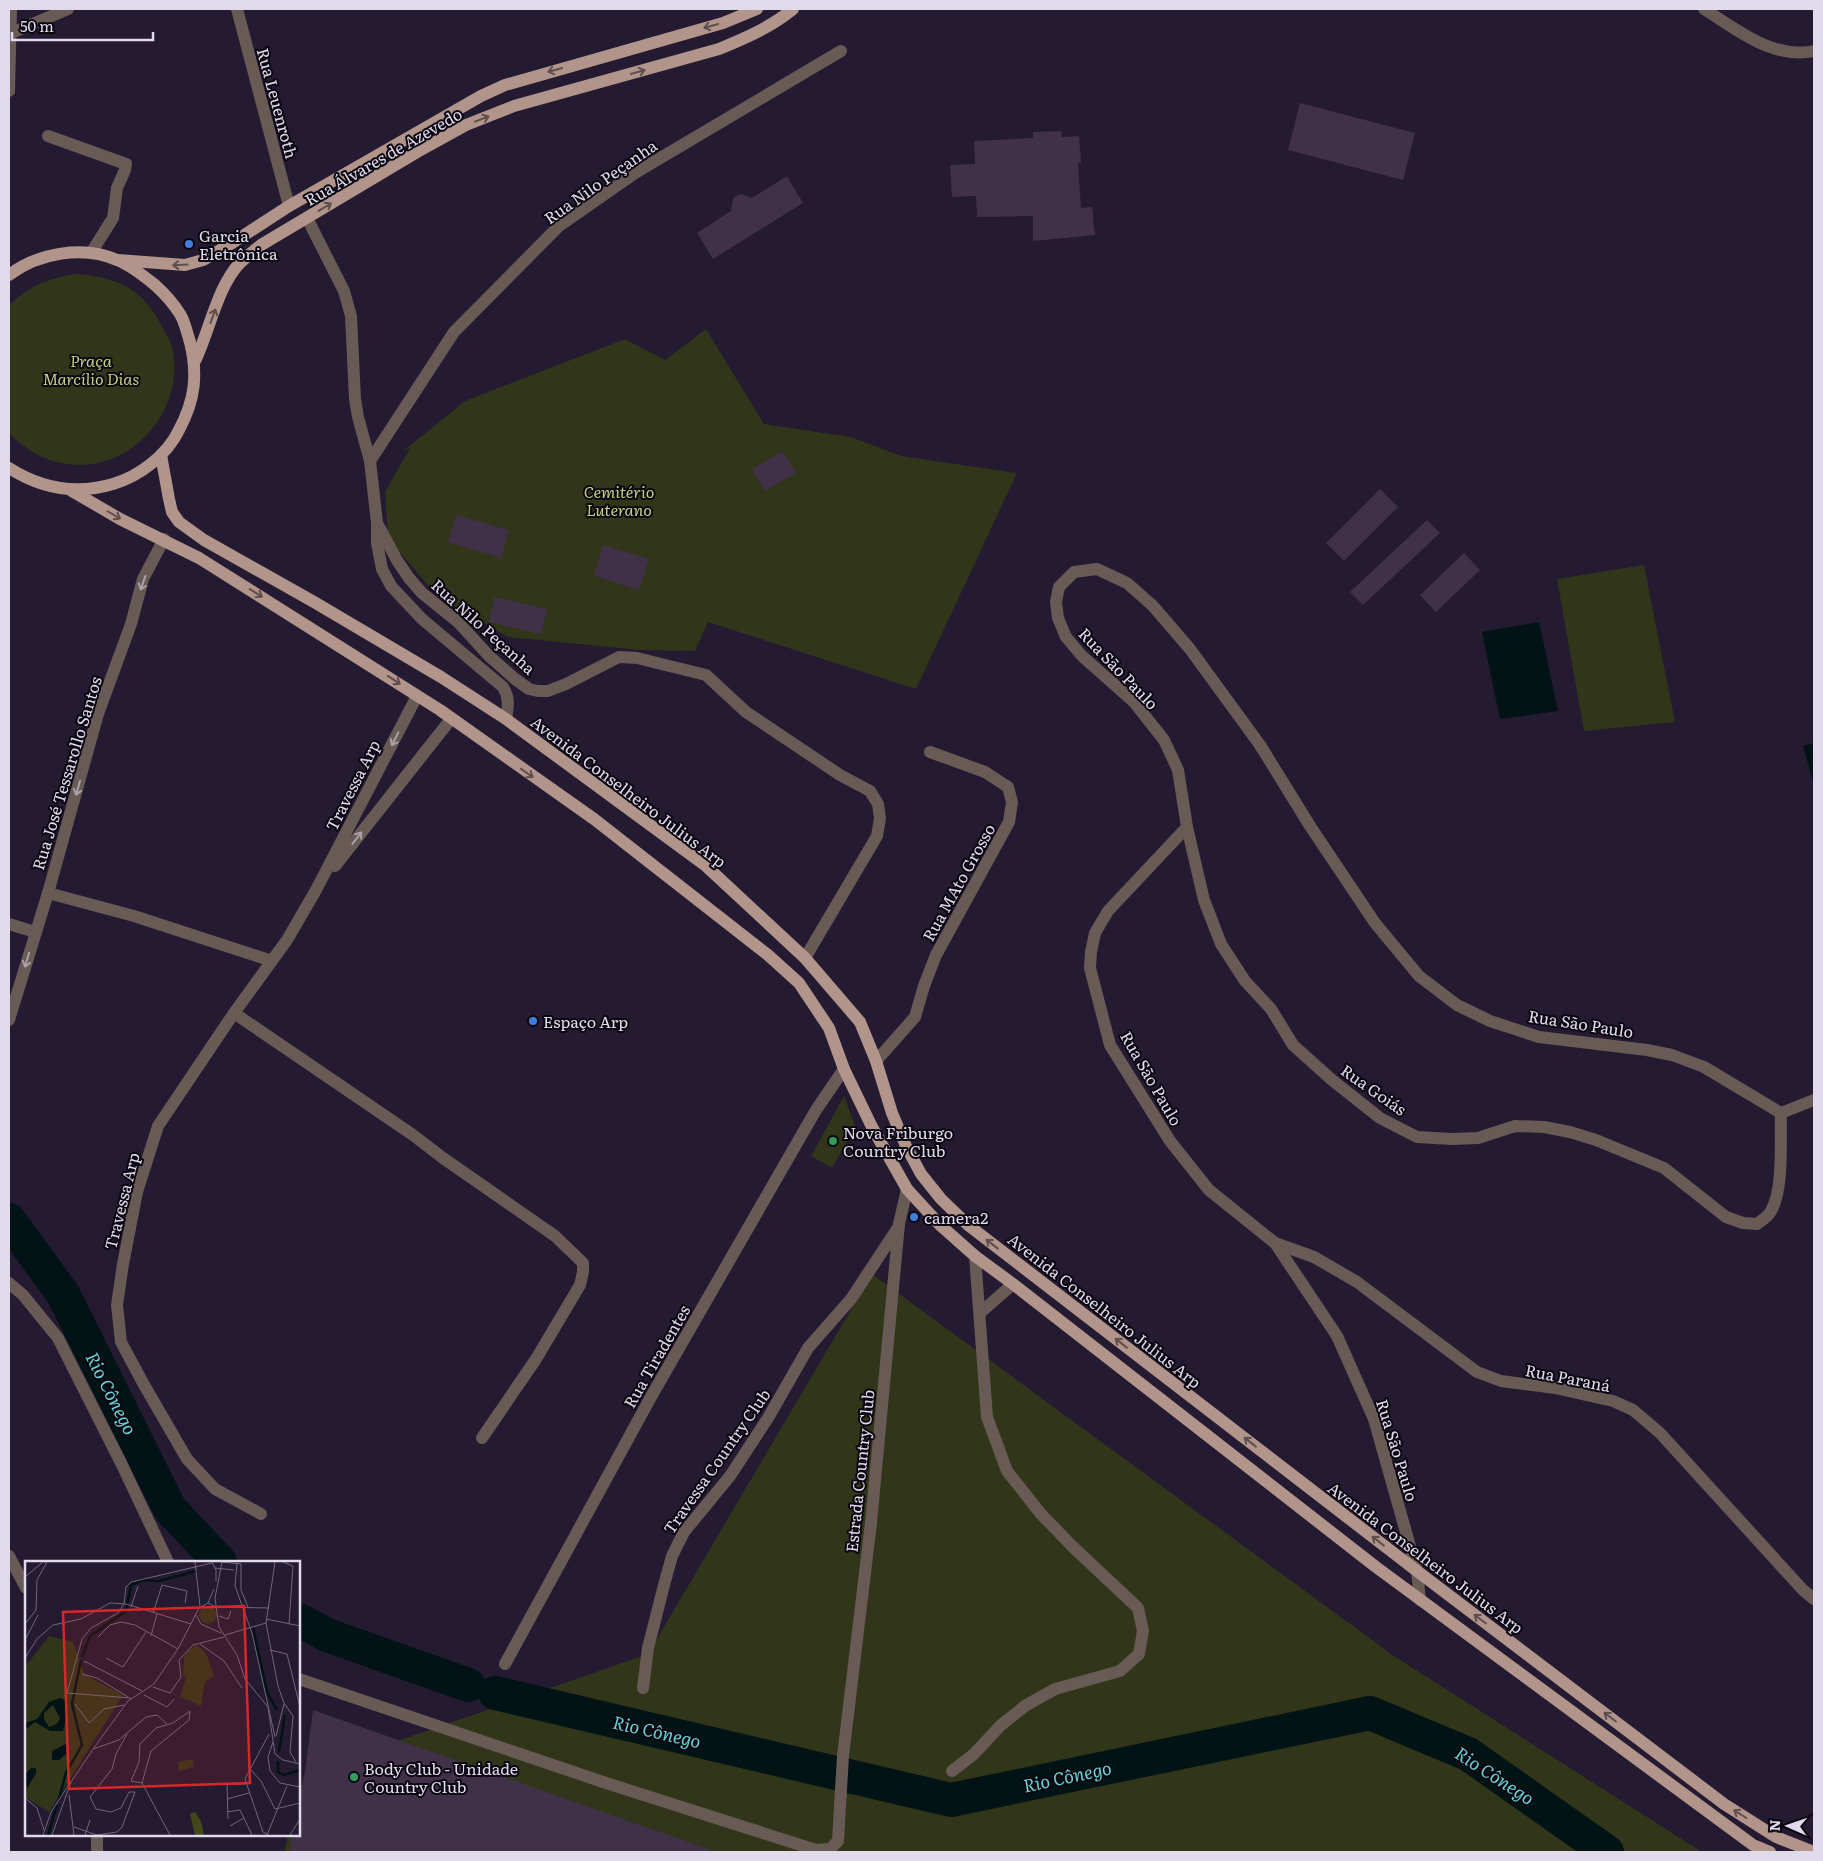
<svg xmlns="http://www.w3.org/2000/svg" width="1823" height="1861" font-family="Literata,serif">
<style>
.green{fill:#313519}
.water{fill:#011314}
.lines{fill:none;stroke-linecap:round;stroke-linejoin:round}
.river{stroke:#011314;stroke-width:34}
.building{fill:#403149}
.minor{stroke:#685a55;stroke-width:12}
.major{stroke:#b2958a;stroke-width:12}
.oneway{stroke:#5e4e4e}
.oneway2{stroke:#aaa0a7}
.shop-dot{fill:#3f7fe0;stroke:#0b0711;stroke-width:2}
.leisure-dot{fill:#2e9e5b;stroke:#0b0711;stroke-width:2}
.labels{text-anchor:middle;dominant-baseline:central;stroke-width:4;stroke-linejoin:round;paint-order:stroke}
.street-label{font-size:16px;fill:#e0daea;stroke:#0b0711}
.poi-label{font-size:16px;fill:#e0daea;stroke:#0b0711;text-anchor:start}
.park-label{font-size:16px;font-style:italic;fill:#c5cf84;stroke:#0b0711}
.water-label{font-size:18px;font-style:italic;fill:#68d2d4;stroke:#0b0711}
.inset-river{fill:none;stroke:#011314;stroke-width:2.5}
.inset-road{fill:none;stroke:#6f677b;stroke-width:1}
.view{fill:#d62828;fill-opacity:0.15;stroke:#d62828;stroke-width:2.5}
.inset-edge{fill:none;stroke:#e0daea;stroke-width:2.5}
</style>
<rect width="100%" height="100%" fill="#241a31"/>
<g class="green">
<path d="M76,274C115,277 141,287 160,323C164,331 170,339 172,347C187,413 127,477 61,463C40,459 24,448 9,433V306C28,286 49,278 76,274Z"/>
<path d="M706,329L764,424L851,437L901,456L1017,473L916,689L708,622L695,651L640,650L508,637L437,596L388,538L385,492L410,448L402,452L465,401L625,339L665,360Z"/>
<path d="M1644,565L1675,722L1584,731L1557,579Z"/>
<path d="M844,1096L855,1126L832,1168L811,1156Z"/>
<path d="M872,1274L1394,1656L1702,1852H284L288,1835H299V1795L305,1773L648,1654Z"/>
</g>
<g class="water">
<path d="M1539,622L1558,711L1500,719L1482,632Z"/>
<path d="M1814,743V784L1803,746Z"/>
</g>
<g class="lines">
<g class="river">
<path d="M9,1220L63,1294L170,1509L220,1562"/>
<path d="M299,1620L327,1635L468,1685"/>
<path d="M495,1693L951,1800L1370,1713L1468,1754L1607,1852"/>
</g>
</g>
<g class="building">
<path d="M1300,103L1415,133L1403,180L1288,150Z"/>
<path d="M1061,131L1062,137L1079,136L1081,163H1078L1081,208L1092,207L1095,235L1033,241V216L977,217L976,196L952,197L950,165L975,164L974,141L1033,138V132Z"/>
<path d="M787,176L803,203L713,259L697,233L731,211L733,199L736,196L741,194L752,198Z"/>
<path d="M782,451L796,473L765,491L752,469Z"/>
<path d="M1380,489L1398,507L1344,561L1326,543Z"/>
<path d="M456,515L509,530L501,558L448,542Z"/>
<path d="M1427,520L1440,533L1363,605L1350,592Z"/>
<path d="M603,545L649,559L639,590L594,576Z"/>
<path d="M1464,553L1480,570L1436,612L1420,595Z"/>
<path d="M494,597L547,609L541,634L489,622Z"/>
<path d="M313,1710L711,1850L710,1852H290L292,1835H299V1800L305,1772Z"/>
</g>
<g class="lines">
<g class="minor">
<path d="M237,9L289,206"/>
<path d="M1704,9C1736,29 1773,60 1814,51"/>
<path d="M9,34L68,9"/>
<path d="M9,91L11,9"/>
<path d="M48,136L126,164L125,170L117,188L113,218L91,253"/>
<path d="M307,218L344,291L351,316L355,399L358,417L370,461L377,523V543L382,569L391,586L422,619L503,687C510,699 508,706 506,719"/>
<path d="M370,461L454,332L559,226L635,173L841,51"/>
<path d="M377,523L398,562L409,578L422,593L458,622L489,656L515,679L529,689L538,691H548L566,684L619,657L637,658L706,675L746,712L840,775L870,791L878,804L880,818L877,836L805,958"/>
<path d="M1187,827L1108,911L1095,933L1091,952L1090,968L1110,1045L1170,1141L1209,1190L1275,1243L1337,1336L1374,1419L1417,1571L1420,1600"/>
<path d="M335,866L451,719"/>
<path d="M48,893L134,916L272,961"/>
<path d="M9,924L35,932"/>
<path d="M234,1013L413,1135L443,1158L555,1236L583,1263V1272L580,1285L536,1359L482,1438"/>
<path d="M9,1020L48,893L98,714L131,624L143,579L164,539"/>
<path d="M876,1061L915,1017L924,986L936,955L1009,822L1012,802L1008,787L985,772L930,752"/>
<path d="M1781,1113C1780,1140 1784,1189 1771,1211C1768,1217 1762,1220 1757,1224L1743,1223L1726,1217L1664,1168L1596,1140L1570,1132L1544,1127L1515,1126L1478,1138L1452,1139L1417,1137L1380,1118L1332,1080L1293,1045L1271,1009L1245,981L1221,944L1204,900L1187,827L1178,770L1164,740L1134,702L1082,656L1066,637L1058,618L1056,602L1059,587L1074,572L1097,569L1127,583L1153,606L1190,649L1260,745L1310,826L1375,923L1419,976L1457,1005L1490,1021L1539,1037L1647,1050L1672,1055L1704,1067L1781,1113L1814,1100"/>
<path d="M1275,1243L1314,1257L1357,1282L1477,1372L1501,1381L1555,1388L1613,1401L1633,1410L1660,1433L1803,1590L1814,1599"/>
<path d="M9,1283L23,1295L58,1338L122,1465L168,1562"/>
<path d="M980,1313L1013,1284"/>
<path d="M261,1514L215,1489L187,1459L143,1383L121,1342L117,1305L123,1264L137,1192L158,1126L234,1013L287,940L316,890L417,696"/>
<path d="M9,1556L26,1588"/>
<path d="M505,1664L652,1395L816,1110L844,1069"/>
<path d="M299,1679L603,1782L816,1850L830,1849L838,1841L843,1756L871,1523L899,1224L907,1189"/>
<path d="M643,1688L648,1648L664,1585L672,1556L684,1532L730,1476L768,1418L808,1348L851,1299L899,1226"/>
<path d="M952,1771L974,1754L1001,1725L1025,1706L1055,1689L1120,1671L1139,1654L1143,1631L1138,1608L1073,1547L1041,1514L1007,1471L987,1417L975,1256"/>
<path d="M97,1835V1852"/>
</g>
<g class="major">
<path d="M118,260L185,265L203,260L229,245L289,206L481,96L505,85L723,23L757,9"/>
<path d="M9,275C38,253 83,245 117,260C130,265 144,276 155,285C164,293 173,303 180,314C185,322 187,333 190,342C198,375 195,400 179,430C167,455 140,476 113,484C76,495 42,489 9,468"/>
<path d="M195,361C209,332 218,285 240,263C247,256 254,251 261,245L417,152L466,125L514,106L719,49C746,38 771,27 793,9"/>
<path d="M161,455L169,499L172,512L179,522L204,540L314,602L441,677L506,719L706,866L805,958L860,1022L876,1061L892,1113L906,1146L921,1174L941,1199L968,1225L1417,1571L1724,1804L1776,1837L1814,1852"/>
<path d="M72,491L120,519L199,558L440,710L594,819L768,955L799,983L829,1028L844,1069L872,1127L907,1189L940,1225L975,1256L1013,1284L1376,1567L1753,1845L1770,1852"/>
</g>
</g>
<defs><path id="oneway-shaft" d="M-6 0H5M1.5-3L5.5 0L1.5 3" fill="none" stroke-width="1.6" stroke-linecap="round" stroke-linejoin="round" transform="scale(1.25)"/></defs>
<g class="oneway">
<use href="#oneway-shaft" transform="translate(711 26) rotate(164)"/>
<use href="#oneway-shaft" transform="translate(555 70) rotate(164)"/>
<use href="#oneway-shaft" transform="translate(638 72) rotate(-16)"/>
<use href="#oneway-shaft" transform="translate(482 119) rotate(-21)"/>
<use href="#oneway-shaft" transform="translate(325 207) rotate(-31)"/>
<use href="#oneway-shaft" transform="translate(180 265) rotate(177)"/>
<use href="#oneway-shaft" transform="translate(213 316) rotate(-70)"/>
<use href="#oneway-shaft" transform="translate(114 515) rotate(30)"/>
<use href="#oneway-shaft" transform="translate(256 593) rotate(32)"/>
<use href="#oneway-shaft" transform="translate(394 680) rotate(33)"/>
<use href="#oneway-shaft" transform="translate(527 773) rotate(35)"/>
<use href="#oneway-shaft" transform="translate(992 1244) rotate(-142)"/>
<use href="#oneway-shaft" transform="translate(1121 1343) rotate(-142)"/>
<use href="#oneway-shaft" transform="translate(1250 1442) rotate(-142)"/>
<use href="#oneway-shaft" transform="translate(1378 1541) rotate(-142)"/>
<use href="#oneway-shaft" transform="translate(1480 1619) rotate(-143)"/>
<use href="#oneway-shaft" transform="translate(1610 1717) rotate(-143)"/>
<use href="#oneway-shaft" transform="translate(1740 1814) rotate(-148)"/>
</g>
<g class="oneway2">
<use href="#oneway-shaft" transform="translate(143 583) rotate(109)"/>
<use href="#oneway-shaft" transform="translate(395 739) rotate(117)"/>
<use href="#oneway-shaft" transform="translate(78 788) rotate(106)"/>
<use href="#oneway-shaft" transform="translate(357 838) rotate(-52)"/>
<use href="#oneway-shaft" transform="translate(27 960) rotate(107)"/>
</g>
<g class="shop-dot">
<circle cx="189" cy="244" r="5"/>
<circle cx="533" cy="1021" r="5"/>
<circle cx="914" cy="1217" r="5"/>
</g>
<g class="leisure-dot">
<circle cx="833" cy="1141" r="5"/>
<circle cx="354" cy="1777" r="5"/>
</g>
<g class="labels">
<g class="street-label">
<text transform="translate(278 103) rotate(75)">Rua Leuenroth</text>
<text transform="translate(383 156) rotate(-30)">Rua Álvares de Azevedo</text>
<text transform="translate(600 181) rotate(-35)">Rua Nilo Peçanha</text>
<text transform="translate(484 626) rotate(42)">Rua Nilo Peçanha</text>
<text transform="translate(1119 668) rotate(46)">Rua São Paulo</text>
<text transform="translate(66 773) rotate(-73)">Rua José Tessarollo Santos</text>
<text transform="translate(352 785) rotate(-63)">Travessa Arp</text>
<text transform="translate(629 791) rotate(37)">Avenida Conselheiro Julius Arp</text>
<text transform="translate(958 882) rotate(-61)">Rua MAto Grosso</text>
<text transform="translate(1581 1023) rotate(9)">Rua São Paulo</text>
<text transform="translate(1152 1078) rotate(60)">Rua São Paulo</text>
<text transform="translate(1374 1089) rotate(35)">Rua Goiás</text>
<text transform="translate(121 1201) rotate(-76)">Travessa Arp</text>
<text transform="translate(1105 1310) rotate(38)">Avenida Conselheiro Julius Arp</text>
<text transform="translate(656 1356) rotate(-60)">Rua Tiradentes</text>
<text transform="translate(1568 1377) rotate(11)">Rua Paraná</text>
<text transform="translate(1398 1450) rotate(73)">Rua São Paulo</text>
<text transform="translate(716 1461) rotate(-55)">Travessa Country Club</text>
<text transform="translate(859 1471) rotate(-84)">Estrada Country Club</text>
<text transform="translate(1426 1557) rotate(37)">Avenida Conselheiro Julius Arp</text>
</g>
<g class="poi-label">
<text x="199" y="235">Garcia<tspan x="199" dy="18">Eletrônica</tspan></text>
<text x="543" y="1021">Espaço Arp</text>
<text x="843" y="1132">Nova Friburgo<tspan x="843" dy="18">Country Club</tspan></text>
<text x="924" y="1217">camera2</text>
<text x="364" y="1768">Body Club - Unidade<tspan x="364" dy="18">Country Club</tspan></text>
</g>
<g class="park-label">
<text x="91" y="360">Praça<tspan x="91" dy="18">Marcílio Dias</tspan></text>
<text x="619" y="491">Cemitério<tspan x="619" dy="18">Luterano</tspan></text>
</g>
<g class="water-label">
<text transform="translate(112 1393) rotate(63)">Rio Cônego</text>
<text transform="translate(657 1731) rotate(13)">Rio Cônego</text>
<text transform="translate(1495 1775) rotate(33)">Rio Cônego</text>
<text transform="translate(1067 1776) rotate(-12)">Rio Cônego</text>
</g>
</g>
<g transform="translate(25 1561)">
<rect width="275" height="275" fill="#241a31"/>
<path d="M174 54a9 9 0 1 1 18 0a9 9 0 1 1-18 0ZM24,75L48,81L60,114L98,134L24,251L0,236V106ZM172,84L181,92L189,115L180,121L176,145L155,136L161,116L158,115L159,97L162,90ZM168,198L169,206L154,210L153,201Z" fill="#313519"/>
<path d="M170,251L176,260L179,274H170L165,253Z" fill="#43481a"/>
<path d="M35,137L40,139L42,153L38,170H25L10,161L0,169V162L12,158L24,141ZM28,144L35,157L32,163L24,166L19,158V152ZM41,183V193L34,199H27V190ZM6,207H11V212L2,228L0,213Z" fill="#011314" fill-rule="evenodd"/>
<path class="inset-river" d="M228,67L242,131L252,149M57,96L65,75L101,50L106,24L118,19L134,20L171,10M254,191L260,154M253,200V211L259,214L275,209M34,238L41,212L57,184L47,143L56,99M23,274L32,244"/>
<path class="inset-road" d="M170,1L175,45M187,1L191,9V20M197,1L216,3V29L223,46M197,1L190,37L194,66L212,94L220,118L243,146L250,193L258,199L275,203M250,1L241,62L253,125L259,142L268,155L265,191L271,201M258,1L268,5L264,63M212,3L210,25L227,72L250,176M190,7L209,9M0,16L18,1M183,42L189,28M106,46L113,25M191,46L244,47M128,52L137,24L162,30L160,42M171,54L176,63L196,72M194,55L203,58L206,50M241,58L275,65M0,63L11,49L12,19L22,1M200,74L241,62M126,75L132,53M73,76L85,64L96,61L110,64L153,88M0,79L13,54M175,83L199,100L217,127M168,84L199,76M245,89L262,93L275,146M0,97L12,78L28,64L56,58L85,42L101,43L166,63M81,97L98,106L121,71M59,100L117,130M57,113L72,117L103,136M128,126L145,132L156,116L154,99L169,83M119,134L142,146L149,138M106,137L42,132L57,78L66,67L93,52L99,43L101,26L106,21L187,2M50,143L64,162L79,148L99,144M251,175L259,143M248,181L243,196L245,210L255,222L275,226M68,188L94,179L121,156L132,154L142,163M225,208L236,220L250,248M117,222L106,220L114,201L115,183L131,167L148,162L165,150L164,159L126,190L117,222L145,274M197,223H220M202,223L203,258M44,234L49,274M0,237L12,247L19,269M202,238L224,232M250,248L275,242M202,251L215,249L227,274M205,265L219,257M49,266L72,274L92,271L97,266L110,231H104L96,247L86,251L71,248L65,236L87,208L91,193L102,173M242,273L238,271L220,218L244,173M18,274L26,251L45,222M27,274L46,221L71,184L103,140L129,123L154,86L174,47L183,42L191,46M60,274L65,259M242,274L262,225M265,274L275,258"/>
<path class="view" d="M219,45L225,222L44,228L38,51Z"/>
<rect width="275" height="275" class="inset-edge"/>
</g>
<rect width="1823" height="1861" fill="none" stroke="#e0daea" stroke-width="20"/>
<g transform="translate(1788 1826) rotate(272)" stroke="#0b0711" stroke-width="4" paint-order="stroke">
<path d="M0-4L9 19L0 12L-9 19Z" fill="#e0daea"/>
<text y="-8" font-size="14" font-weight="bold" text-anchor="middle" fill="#e0daea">N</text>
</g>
<path d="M12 32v8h141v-8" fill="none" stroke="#e0daea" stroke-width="2.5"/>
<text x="20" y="32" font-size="15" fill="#e0daea" stroke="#0b0711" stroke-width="4" paint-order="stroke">50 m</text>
</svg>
